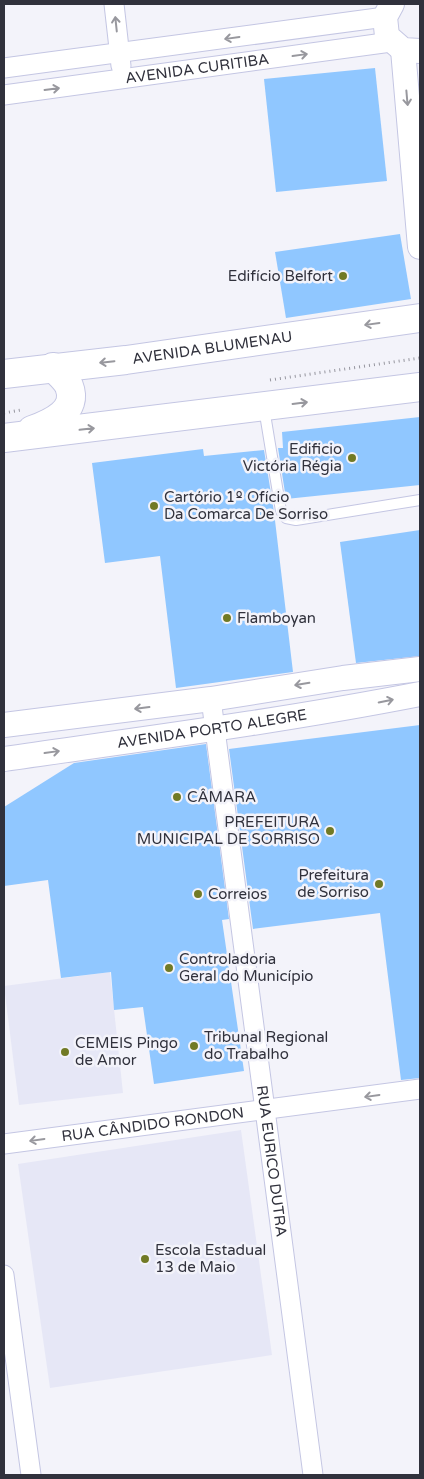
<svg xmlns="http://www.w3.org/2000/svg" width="424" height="1479" font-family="'Varela Round',sans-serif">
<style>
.built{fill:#e6e7f6}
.building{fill:#90c7ff}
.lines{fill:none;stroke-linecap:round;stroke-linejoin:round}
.service-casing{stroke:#c4c6e3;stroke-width:12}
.minor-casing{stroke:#c4c6e3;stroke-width:21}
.tertiary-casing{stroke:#c4c6e3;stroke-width:26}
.secondary-casing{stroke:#c4c6e3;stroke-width:30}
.path{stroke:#96969f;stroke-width:3;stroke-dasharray:1 4;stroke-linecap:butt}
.service{stroke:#fff;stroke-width:10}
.minor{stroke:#fff;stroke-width:19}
.tertiary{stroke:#fff;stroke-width:24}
.secondary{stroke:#fff;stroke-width:28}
.oneway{stroke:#98989e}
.poi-dot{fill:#717a25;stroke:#f3f3fa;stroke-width:2}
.labels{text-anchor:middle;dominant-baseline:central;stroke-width:5;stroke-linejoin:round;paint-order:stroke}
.street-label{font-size:15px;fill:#30313c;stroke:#f3f3fa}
.poi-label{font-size:15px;fill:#30313c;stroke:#f3f3fa;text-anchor:start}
</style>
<rect width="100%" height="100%" fill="#f3f3fa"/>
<g class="built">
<path d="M110,972L123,1093L19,1105L4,986Z"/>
<path d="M241,1130L272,1355L50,1388L18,1164Z"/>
</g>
<g class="building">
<path d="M375,68L387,181L276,192L264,79Z"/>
<path d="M400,234L411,299L286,318L275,252Z"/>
<path d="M420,417V485L286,499L278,448H283L282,432Z"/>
<path d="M203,449L204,456L264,450L274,512L293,672L176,688L160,556L105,563L92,463Z"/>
<path d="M420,530V656L356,663L340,542Z"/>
<path d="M420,725V1078L401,1080L380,913L253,929L229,749Z"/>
<path d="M206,744L229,919L222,920L244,1071L154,1084L143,1007L114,1010L111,972L61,978L48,880L4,886V807L74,763Z"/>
</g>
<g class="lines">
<defs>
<path id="service" d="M264,408L281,511L286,518L296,520L420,500"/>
<g id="minor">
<path d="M114,4L121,66"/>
<path d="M4,68L385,17"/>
<path id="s1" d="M4,95L391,42"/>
<path id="s2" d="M211,699L313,1475"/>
<path id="s3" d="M4,1144L420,1089"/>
<path d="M4,1275L31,1475"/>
</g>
<g id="tertiary">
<path d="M392,4L385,17L387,36L403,50L420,51"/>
<path d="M403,50L420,247"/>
<path d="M4,725L211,699L343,678L420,669"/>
<path id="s4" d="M4,759C143,739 282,721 420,694"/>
</g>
<g id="secondary">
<path id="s5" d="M4,374L126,360L420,318"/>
<path d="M32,430C51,423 79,411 69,386C66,379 58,373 53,367"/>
<path d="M4,438L420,387"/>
</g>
</defs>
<use href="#service" class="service-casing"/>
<use href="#minor" class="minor-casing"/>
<use href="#tertiary" class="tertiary-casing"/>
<use href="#secondary" class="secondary-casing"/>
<g class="path">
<path d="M270,380L420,358"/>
<path d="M4,413L21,410"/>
</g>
<use href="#service" class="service"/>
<use href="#minor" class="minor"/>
<use href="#tertiary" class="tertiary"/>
<use href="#secondary" class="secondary"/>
</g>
<defs><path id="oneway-shaft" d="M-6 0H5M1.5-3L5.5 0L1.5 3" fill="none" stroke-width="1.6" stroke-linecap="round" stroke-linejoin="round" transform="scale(1.25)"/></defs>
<g class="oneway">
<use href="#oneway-shaft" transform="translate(116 24) rotate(-96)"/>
<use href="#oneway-shaft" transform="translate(232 38) rotate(172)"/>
<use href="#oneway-shaft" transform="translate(300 55) rotate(-8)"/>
<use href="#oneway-shaft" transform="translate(52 89) rotate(-7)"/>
<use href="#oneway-shaft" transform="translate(407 98) rotate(85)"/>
<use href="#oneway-shaft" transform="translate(372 324) rotate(172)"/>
<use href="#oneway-shaft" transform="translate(107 362) rotate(174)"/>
<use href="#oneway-shaft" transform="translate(300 403) rotate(-7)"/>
<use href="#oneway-shaft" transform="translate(87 429) rotate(-6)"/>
<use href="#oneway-shaft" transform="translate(302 684) rotate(171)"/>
<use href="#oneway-shaft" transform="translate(386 701) rotate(-11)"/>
<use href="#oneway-shaft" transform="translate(142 708) rotate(173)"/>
<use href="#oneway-shaft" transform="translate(52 752) rotate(-8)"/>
<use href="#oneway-shaft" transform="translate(372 1096) rotate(172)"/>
<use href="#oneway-shaft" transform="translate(37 1140) rotate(172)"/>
</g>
<g class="poi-dot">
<circle cx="343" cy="276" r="5"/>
<circle cx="352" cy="458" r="5"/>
<circle cx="154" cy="506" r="5"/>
<circle cx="227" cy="618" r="5"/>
<circle cx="177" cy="797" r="5"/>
<circle cx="330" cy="831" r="5"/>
<circle cx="379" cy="884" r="5"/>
<circle cx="198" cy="894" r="5"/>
<circle cx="169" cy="968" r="5"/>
<circle cx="194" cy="1046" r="5"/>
<circle cx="65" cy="1052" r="5"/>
<circle cx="145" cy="1259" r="5"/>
</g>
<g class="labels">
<g class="street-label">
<text stroke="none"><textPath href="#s1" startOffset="195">AVENIDA CURITIBA</textPath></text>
<text stroke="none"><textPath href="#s5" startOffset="210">AVENIDA BLUMENAU</textPath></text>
<text stroke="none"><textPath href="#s4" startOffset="210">AVENIDA PORTO ALEGRE</textPath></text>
<text stroke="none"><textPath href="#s3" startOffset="150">RUA CÂNDIDO RONDON</textPath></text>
<text stroke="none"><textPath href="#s2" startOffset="466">RUA EURICO DUTRA</textPath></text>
</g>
<g class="poi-label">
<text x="333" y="276" text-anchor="end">Edifício Belfort</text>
<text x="342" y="449" text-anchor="end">Edificio<tspan x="342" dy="17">Victória Régia</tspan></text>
<text x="164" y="497">Cartório 1º Ofício<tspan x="164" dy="17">Da Comarca De Sorriso</tspan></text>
<text x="237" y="618">Flamboyan</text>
<text x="187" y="797">CÂMARA</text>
<text x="320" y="822" text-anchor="end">PREFEITURA<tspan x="320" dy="17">MUNICIPAL DE SORRISO</tspan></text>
<text x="369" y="875" text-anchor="end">Prefeitura<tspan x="369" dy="17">de Sorriso</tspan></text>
<text x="208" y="894">Correios</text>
<text x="179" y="959">Controladoria<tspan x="179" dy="17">Geral do Município</tspan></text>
<text x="204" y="1037">Tribunal Regional<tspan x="204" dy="17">do Trabalho</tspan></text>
<text x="75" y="1043">CEMEIS Pingo<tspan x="75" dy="17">de Amor</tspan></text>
<text x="155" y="1250">Escola Estadual<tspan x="155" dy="17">13 de Maio</tspan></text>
</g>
</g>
<rect width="424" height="1479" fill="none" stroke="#30313c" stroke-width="10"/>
</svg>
